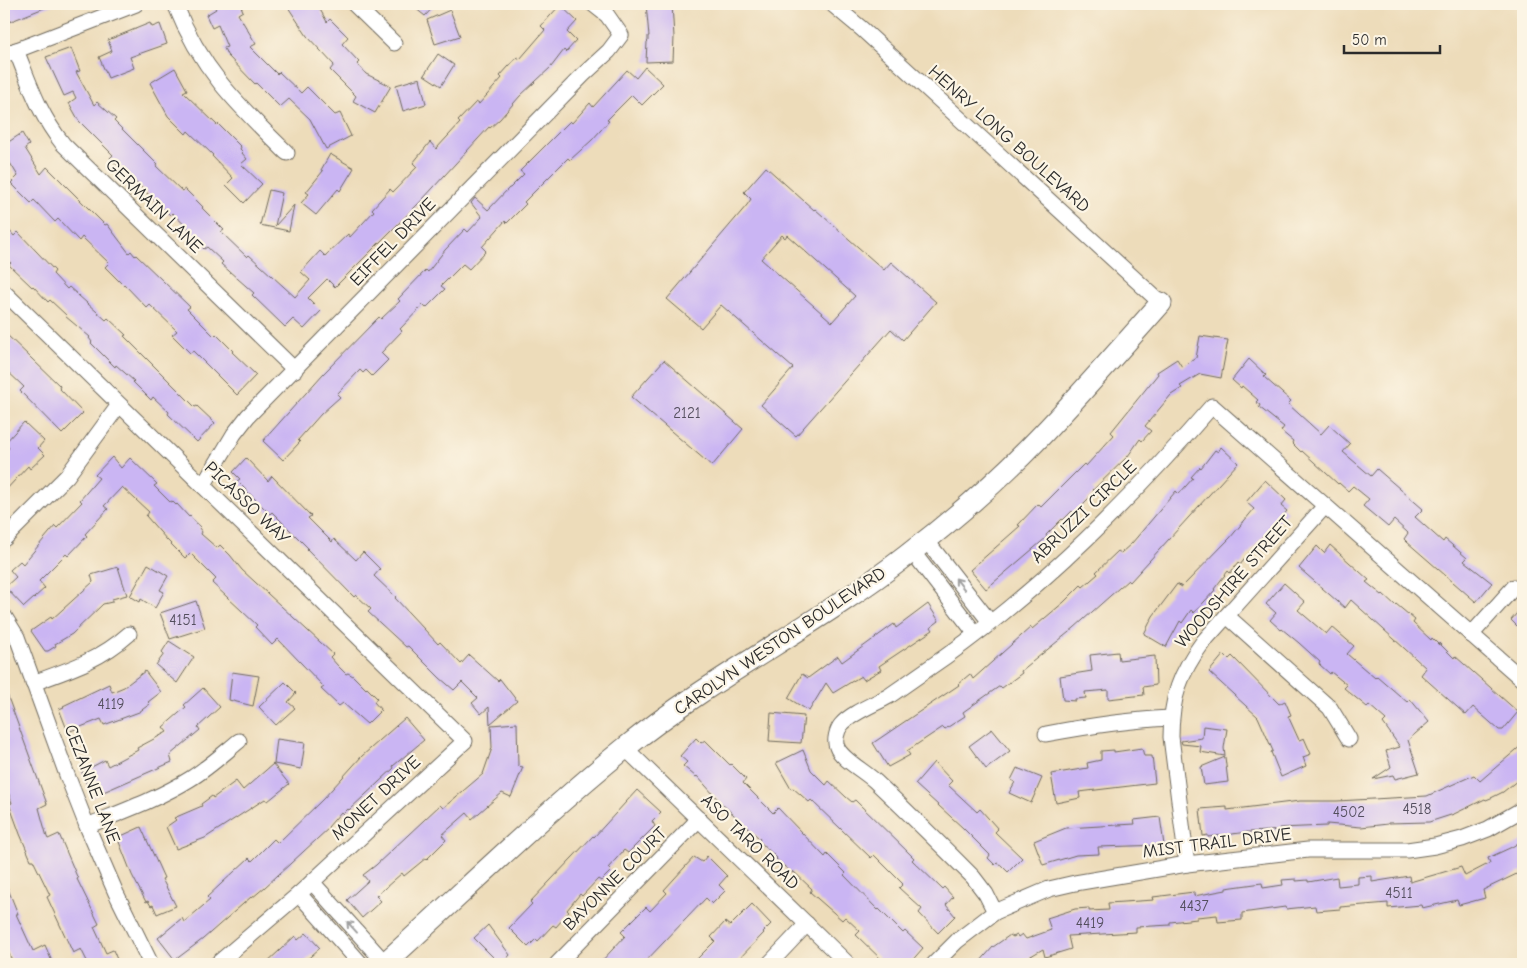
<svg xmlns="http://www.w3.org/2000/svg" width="1527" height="968" font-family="'Comic Neue',sans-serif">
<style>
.building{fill:#cab5f3;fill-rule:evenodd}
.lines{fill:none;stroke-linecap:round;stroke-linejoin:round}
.street-casing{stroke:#6f695d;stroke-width:17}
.secondary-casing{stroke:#6f695d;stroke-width:23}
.street{stroke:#fff;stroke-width:15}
.secondary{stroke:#fff;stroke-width:21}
.oneway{stroke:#a0a0a0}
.labels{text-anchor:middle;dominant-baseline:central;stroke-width:4.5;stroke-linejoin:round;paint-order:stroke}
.number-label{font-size:15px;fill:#534e5d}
.street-label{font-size:18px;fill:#2b2b2b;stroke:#fcf5e5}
</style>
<rect width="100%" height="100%" fill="#fcf5e5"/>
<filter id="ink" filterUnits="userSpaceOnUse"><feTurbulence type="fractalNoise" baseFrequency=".02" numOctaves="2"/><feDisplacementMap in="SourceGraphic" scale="10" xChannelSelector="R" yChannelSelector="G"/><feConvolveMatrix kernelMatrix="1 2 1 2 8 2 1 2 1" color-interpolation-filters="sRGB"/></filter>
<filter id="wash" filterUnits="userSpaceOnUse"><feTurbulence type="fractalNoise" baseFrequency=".0096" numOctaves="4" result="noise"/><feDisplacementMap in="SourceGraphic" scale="20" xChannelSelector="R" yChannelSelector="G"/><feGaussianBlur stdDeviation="1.12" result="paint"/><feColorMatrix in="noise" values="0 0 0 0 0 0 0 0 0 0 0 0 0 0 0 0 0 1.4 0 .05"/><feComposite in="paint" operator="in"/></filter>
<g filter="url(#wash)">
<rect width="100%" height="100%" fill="#eddcba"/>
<g id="blocks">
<g class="building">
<path d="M4,4H54L4,24Z"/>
<path d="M213,4H240L243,11L238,14L256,44L250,47L277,74L279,72L301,93L307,87L335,115L340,113L351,136L326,149L310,119L289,99L280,107L256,83L255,84L227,55L224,48L227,47L218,25L212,28L206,15L216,9Z"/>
<path d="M286,4H317L327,22L330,19L348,37L342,44L359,62L357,64L366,74L391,86L375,113L353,101L356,96L330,70L334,65L307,36Z"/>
<path d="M410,4H436L425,16Z"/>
<path d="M646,4H672L674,37L673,61L646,62L647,42L648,41V36H649Z"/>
<path d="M560,5L577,21L567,32L576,41L566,52L564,50L551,67L520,96L500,119L490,128L489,127L422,200L335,287L327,279L308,298L321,311L304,329L293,319L285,327L252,295L254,293L221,264L223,262L207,247L204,249L188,231L189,229L172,213L170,215L110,158L113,155L79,121L69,103L76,98L73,92L64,96L46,57L71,48L80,71L76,72L94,105L97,102L116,119L114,121L157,164L156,166L182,191L185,189L203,207L202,208L224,230L221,232L247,257L249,255L295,297L310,280L301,272L320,251L325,256L348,234L350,237L374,211L372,209L390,189L393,192L417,167L413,163L430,142L436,149L460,123L458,121L476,102L479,104L502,78L500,76L517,57L520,59L545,30L541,26Z"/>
<path d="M450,10L460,36L435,44L427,20Z"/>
<path d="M150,23L152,27L160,24L167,44L130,57L134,68L108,78L99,57L112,51L108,40Z"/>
<path d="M438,54L454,65L441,86L424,75Z"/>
<path d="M645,67L663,84L642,105L632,95L607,120L609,121L592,140L570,160L568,158L524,202L526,204L507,223L505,221L482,247L486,251L469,269L463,264L441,286L445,289L426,308L423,305L400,329L402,331L381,353L388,360L372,376L366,370L363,373L360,370L337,394L340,397L321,414L298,440L300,442L283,460L263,441L323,374L379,317L381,319L400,301L398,299L426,270L428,272L445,250L465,229L468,232L482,217L471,203L475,198L488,210L509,188H510L524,174L520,171L570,121L572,123L590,103L593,107L627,70L636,78Z"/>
<path d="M175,68L187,90L183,92L217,125L218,124L241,147L240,149L243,152L242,153L247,159L241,164L262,184L244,203L226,185L233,178L212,156L213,155L188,131L186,134L168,116L150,83Z"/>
<path d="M420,78L426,104L403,111L396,85Z"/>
<path d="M22,133L29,145L25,148L41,174L47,167L105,225L107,224L129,253L131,251L135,256L136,255L190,307L187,309L214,336L216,334L233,351L232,352L256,375L237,395L193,351L190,353L172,335L177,331L150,305L147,308L124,284L123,285L105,267L109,263L82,237L79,241L58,219L55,222L34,200L31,203L11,183L18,176L4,153V145Z"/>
<path d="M330,154L354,168L340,191L338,189L316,215L301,203L309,194L306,192L323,171L321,170Z"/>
<path d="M766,167L814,210L815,209L884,270L891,262L936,302L903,340L891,329L796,436L761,405L793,368L721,305L701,328L667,299L747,205L751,199L744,192ZM782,235L785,238L787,235L855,296L832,322L761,259Z"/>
<path d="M269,190L282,193L275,226L294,205L289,231L260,225Z"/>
<path d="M4,224L14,236L18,232L55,271L53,274L67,289L69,287L106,320L108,318L126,335L124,336L195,407L197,406L215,423L197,442L168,414L169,412L153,397L151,400L133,382L134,381L116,365L115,367L91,343L92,342L89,338L90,337L65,316L66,315L50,300L48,302L33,286L32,287L9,265L11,263L4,257Z"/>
<path d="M4,332L60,386L59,388L83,413L62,434L20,391L24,387L4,368Z"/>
<path d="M1200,336L1228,340L1221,378L1200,374L1180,386L1182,388L1171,395L1145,426L1151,431L1142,441L1140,439L1128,456L1093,490L1095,492L1074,513L1072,511L1063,520L1062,519L1046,535L1047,537L986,589L970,570L1020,526L1018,525L1038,504L1041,507L1084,464L1086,466L1114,435L1111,432L1158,374L1157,372L1177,359L1182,367L1196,358Z"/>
<path d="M1249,359L1266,375L1264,377L1291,401L1288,404L1321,434L1329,425L1350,444L1343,452L1371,476L1377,469L1423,509L1415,517L1443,542L1445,539L1467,558L1464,561L1492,583L1476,602L1407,542L1404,539L1408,533L1394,520L1388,527L1363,506L1369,499L1353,486L1348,491L1339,483L1338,484L1302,451L1301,452L1292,443L1293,441L1281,431L1284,427L1259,407L1260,405L1256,402L1258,400L1242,386L1241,388L1232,380Z"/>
<path d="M664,360L743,429L712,466L631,397Z"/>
<path d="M24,422L44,441L38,448L45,455L30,469L28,466L4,492V453L9,448L5,443Z"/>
<path d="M1221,447L1238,463L1130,582L1128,580L1074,628L1021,671L1022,673L1002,688L1000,686L963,712L965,716L945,729L943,727L907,751L910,755L888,767L873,743L959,685L958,684L970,674L973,679L1031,627L1032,629L1064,602L1081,585L1083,587L1098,574L1096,572L1118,551L1121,553L1132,543L1176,491L1179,494L1193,478L1191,477L1200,467L1201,468L1215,450L1218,452Z"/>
<path d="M112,457L121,468L130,458L157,484L154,486L170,502L172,501L176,505L177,504L189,517L190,516L200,527L199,528L202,532L201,534L217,548L220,545L230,555L242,570L333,654L330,657L338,666L346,674L348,673L353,676L366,689L367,688L377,698L374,702L381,710L367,724L343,703L339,706L321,689L324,687L278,639L272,645L255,627L257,625L212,583L216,579L190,553L185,558L167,540L146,516L149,512L122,487L104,506L108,509L85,534L87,536L68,556L66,554L39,581L45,588L24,607L5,587L16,577L10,570L20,561L23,564L55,526L57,528L82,502L80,500L99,478L95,475Z"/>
<path d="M246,458L268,481L272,476L311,516L308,518L332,542L334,539L356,560L363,552L380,569L374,576L396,597L395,598L438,644L440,642L461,664L469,655L498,681L500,679L517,701L490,724L489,707L481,714L472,703L478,698L462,682L454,690L440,678L408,646L406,647L368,612L371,609L356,595L354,597L307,549L308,548L272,512L270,514L237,481L240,479L233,472Z"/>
<path d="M1265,480L1286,500L1281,506L1287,511L1274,527L1273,526L1258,542L1240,565L1238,563L1230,573L1228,571L1214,589L1215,590L1194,613L1191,610L1182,623L1180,621L1166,647L1144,634L1153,616L1177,584L1182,587L1230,538L1254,509L1246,502Z"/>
<path d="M1330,545L1369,580L1366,582L1382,595L1383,594L1395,605L1396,604L1415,620L1413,623L1431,640L1432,638L1439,645V643L1454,658L1455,656L1518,712L1503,730H1499L1473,707L1466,715L1421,675L1426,668L1351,600L1345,608L1299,568L1317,546L1324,553Z"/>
<path d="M148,564L168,576L160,590L164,592L155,608L141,599L140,602L130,596Z"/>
<path d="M118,567L127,595L112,599V602L103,604L72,634L55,644L56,646L48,651H45L31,631L51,617L52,619L93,582L91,575Z"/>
<path d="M1284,583L1305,602L1298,610L1326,634L1332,627L1354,646L1347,654L1375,678L1377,676L1407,702L1410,699L1429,722L1408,740L1419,773L1395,779L1393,775L1373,779L1391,767L1386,751L1400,747L1383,723L1386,720L1369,705L1367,707L1344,688L1347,685L1331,672L1330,674L1319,664L1320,662L1299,643L1282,629L1281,630L1270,620L1276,613L1266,604Z"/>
<path d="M196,601L205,628L170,639L160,613Z"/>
<path d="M928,604L939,621L931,627L933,630L879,666L881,670L864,680L861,676L833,693L826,683L809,711L788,698L802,674L808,678L838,656L842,662L894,624L896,628Z"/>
<path d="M1523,606V632L1511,620Z"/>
<path d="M169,641L194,657L177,683L156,665L164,654L162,652Z"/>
<path d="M1118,652L1119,660L1155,656L1156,685L1143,687L1144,695L1108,699V690L1085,692L1086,698L1075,699V701L1063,700L1060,676L1092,671L1090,655Z"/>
<path d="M1224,654L1229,659L1232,656L1279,704L1285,701L1291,715L1288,716L1299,740L1304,738L1311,754L1303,757L1306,766L1281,777L1271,752L1273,751L1258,717L1209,672Z"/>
<path d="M145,671L161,692L148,702L150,704L139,712L104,725L101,719L68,732L59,709L64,707L63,706L109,684L112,692L124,687Z"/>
<path d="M232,672L259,676L253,706L229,700Z"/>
<path d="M285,682L296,693L288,702L295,708L276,725L259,707Z"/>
<path d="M203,688L220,707L198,727L200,730L170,755L172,762L92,797L82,772L105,760L108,766L138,750L137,748L167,732L163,727L186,707L184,705Z"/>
<path d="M4,689H5L47,804L39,808L47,837L48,839L59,834L78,879H77L99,924L94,927L106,953L113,950L119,964H80L87,961L81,949L73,953L47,897L50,895L33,860H31L20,834L9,804L12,803L4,781Z"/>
<path d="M771,713L804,716L801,743L769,741Z"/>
<path d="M405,718L424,740L393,766L394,768L349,810L348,809L343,814L341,812L328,827L329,828L265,887L252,898L251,897L203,939L175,960L158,938L182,918L184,922L210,900L207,897L249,858L252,861L274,839L278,843L323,799L362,756Z"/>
<path d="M517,723L518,766L523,767L511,797L502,793L472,819L467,813L442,835L446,840L427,859L426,858L404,876L402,873L376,896L381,901L362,918L347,900L368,881L363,875L376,865L440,805L443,808L483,774L492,748L491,725Z"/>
<path d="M1203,726L1227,729L1224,748L1225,756L1200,752L1201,746L1182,744L1181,741L1202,738Z"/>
<path d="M992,729L1010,751L986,769L969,746Z"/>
<path d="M696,738L701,743L705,740L730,765L731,764L746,779L743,783L773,813L778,808L825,857L827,854L846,873L844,875L878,910L879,909L903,933L905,931L923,948L909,964H886L856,935L860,931L845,917L842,920L810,892L812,889L793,871L792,873L776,859L777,858L759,841L760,839L722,804L697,776L696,777L683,766L687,762L680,756Z"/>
<path d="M277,739L305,743L301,769L274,764Z"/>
<path d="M1523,744V776L1503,792L1491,798L1486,800L1485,799L1454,814L1429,822L1388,823V824L1361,827L1327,824V826L1279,828L1280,830L1269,831L1248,832L1208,837V835L1203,836L1200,809L1227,807V810L1300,801H1337L1427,796L1474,775L1480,781Z"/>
<path d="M1142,748L1144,756H1152L1155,783L1079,792L1080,798L1056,803L1051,774L1088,768L1087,763L1101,760V751L1114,750V752Z"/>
<path d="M803,750L811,770L826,785L829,781L846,797L852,802L855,800L914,858L912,860L942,889L944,887L953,897L946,905L955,916L938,933L919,913L922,909L899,888L903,884L874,855L871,858L811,800L809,802L793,788L791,789L776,763Z"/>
<path d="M1225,757L1228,782L1204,785L1201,767Z"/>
<path d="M934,762L952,781L948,785L977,812L980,809L998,829L995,832L1022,858L1008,872L1001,865L997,863L995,865L988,858L990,855L963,828L915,784Z"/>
<path d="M273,764L289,784L268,801L265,799L205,838L176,849L166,827L176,820L174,818L202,806L201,804L212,796L213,798L236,781L243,790Z"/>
<path d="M1017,768L1042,778L1031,803L1009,793L1015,782L1011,780Z"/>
<path d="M637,790L661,812L652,821L655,826L628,853L624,850L608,868L611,871L601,881L598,879L582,896L580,894L567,910L569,912L556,927L553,925L538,941L536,939L528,947L509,928L532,904L530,902L593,836L594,837Z"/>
<path d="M1160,817L1164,845L1098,847L1099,854L1076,855L1043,865L1034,841L1066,828L1135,824L1134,820Z"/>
<path d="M141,827L164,878L162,879L176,906L157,914L153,905L151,906L148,901L146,902L132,875L119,842L121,841L119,837Z"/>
<path d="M1523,840V871L1483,890L1485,898L1459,905L1457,900L1422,908L1421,905L1388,908V903L1340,907V909L1316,911L1315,906L1286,909L1285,907L1242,913V920L1218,922L1217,915L1197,917V919L1170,922V925L1136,927V932L1068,936L1071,949L1045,957L1043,949L1017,964H978L993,947L1010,935L1013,937L1017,935L1018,937L1022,934L1026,939L1051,930L1047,918L1075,909L1089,908V911L1109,910L1108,903L1154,900L1153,897L1194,892V896L1226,890V888L1262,883L1263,888L1283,885L1282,880L1296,879V881L1308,880V882L1337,877L1338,886L1358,884V877L1372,876V882L1409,876L1410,882L1461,867L1465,876L1490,863L1488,858L1512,847Z"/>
<path d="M707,856L727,876L719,885L725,891L712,904L706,898L643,964H599L625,936L621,932L646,907L650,911L667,893L664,890L694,857L702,862Z"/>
<path d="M4,879L18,914H16L33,951L45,945L53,964H14L4,944Z"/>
<path d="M752,904L771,924L763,932L764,933L734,964H692L715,941L711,937L725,922L730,926Z"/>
<path d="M488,925L510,955L502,964H500L474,938Z"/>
<path d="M306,933L320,948L302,964H265L295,936L298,940Z"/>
</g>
</g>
</g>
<g filter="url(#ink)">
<use href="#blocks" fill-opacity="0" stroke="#6f695d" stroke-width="1"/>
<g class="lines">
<defs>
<g id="street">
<path d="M175,4C201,70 238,105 287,153"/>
<path d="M354,4L394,43"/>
<path d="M832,4L862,29L1161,303"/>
<path d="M16,50C30,85 39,114 63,144L295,370"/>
<path d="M4,55L136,4"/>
<path d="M4,292L465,741L299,894L217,964"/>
<path d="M203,486L234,434L248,416L583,75L609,51L621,35L607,15L593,4"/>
<path d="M4,539L67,476L119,405"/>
<path d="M926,540L990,622"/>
<path d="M912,551L975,633"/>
<path d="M4,616L17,637L67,775L87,826L116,893L151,964"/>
<path d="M1227,616L1330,708L1349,739"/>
<path d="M1471,635L1514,587"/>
<path d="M33,683C69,670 100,660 129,634"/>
<path d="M1046,734C1088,726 1129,720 1171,718"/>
<path d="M625,748L848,964"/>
<path d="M87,826C121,812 158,799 190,779C208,768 223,754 239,741"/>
<path d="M1187,864L1171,737C1171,698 1180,673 1203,642L1325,506"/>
<path d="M312,882L385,963"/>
<path d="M299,894L361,964"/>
<path d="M995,912L986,894L973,877C941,845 909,813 876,782C866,772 841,759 837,747C834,741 837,730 841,725C851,713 875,704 889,696C908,683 926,670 945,657C1045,586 1132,498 1212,406L1523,680"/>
<path d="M557,964L699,819"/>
<path d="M769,964L807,924"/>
<path d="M934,964L957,941L995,912L1049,889L1075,883L1187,864L1308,850H1407L1435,846L1462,839L1488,829L1523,809"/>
</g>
<path id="secondary" d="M384,964C464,892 541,816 625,748C713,676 816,626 906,556C953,520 999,480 1040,437C1082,393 1121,348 1161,303"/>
</defs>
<use href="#street" class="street-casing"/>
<use href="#secondary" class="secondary-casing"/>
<use href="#street" class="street"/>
<use href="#secondary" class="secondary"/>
</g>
<defs><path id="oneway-shaft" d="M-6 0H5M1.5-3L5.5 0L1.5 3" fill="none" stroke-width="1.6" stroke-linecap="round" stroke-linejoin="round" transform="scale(1.25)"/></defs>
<g class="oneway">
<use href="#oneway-shaft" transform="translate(960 584) rotate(-128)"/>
<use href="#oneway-shaft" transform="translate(352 927) rotate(-132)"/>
</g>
</g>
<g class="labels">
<g class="number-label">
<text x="687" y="413">2121</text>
<text x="183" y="620">4151</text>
<text x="111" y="704">4119</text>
<text x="1417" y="809">4518</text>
<text x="1349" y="812">4502</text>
<text x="1399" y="893">4511</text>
<text x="1194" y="906">4437</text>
<text x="1090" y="923">4419</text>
</g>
<g class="street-label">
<text transform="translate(1009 139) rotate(42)">HENRY LONG BOULEVARD</text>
<text transform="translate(154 206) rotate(44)">GERMAIN LANE</text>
<text transform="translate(393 242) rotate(-46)">EIFFEL DRIVE</text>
<text transform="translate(247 503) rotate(44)">PICASSO WAY</text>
<text transform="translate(1084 512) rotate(-44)">ABRUZZI CIRCLE</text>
<text transform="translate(1234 582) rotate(-49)">WOODSHIRE STREET</text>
<text transform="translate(780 641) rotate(-34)">CAROLYN WESTON BOULEVARD</text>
<text transform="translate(92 784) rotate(69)">CEZANNE LANE</text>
<text transform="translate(376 798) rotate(-43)">MONET DRIVE</text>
<text transform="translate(750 842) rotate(44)">ASO TARO ROAD</text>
<text transform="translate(1217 843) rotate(-7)">MIST TRAIL DRIVE</text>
<text transform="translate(615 879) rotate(-45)">BAYONNE COURT</text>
</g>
</g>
<rect width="1527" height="968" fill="none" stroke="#fcf5e5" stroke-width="20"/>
<path d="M1344 45v8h96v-8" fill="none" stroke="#2b2b2b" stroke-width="2.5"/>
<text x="1352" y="45" font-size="15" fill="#2b2b2b" stroke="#fcf5e5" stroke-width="4" paint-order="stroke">50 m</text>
</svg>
